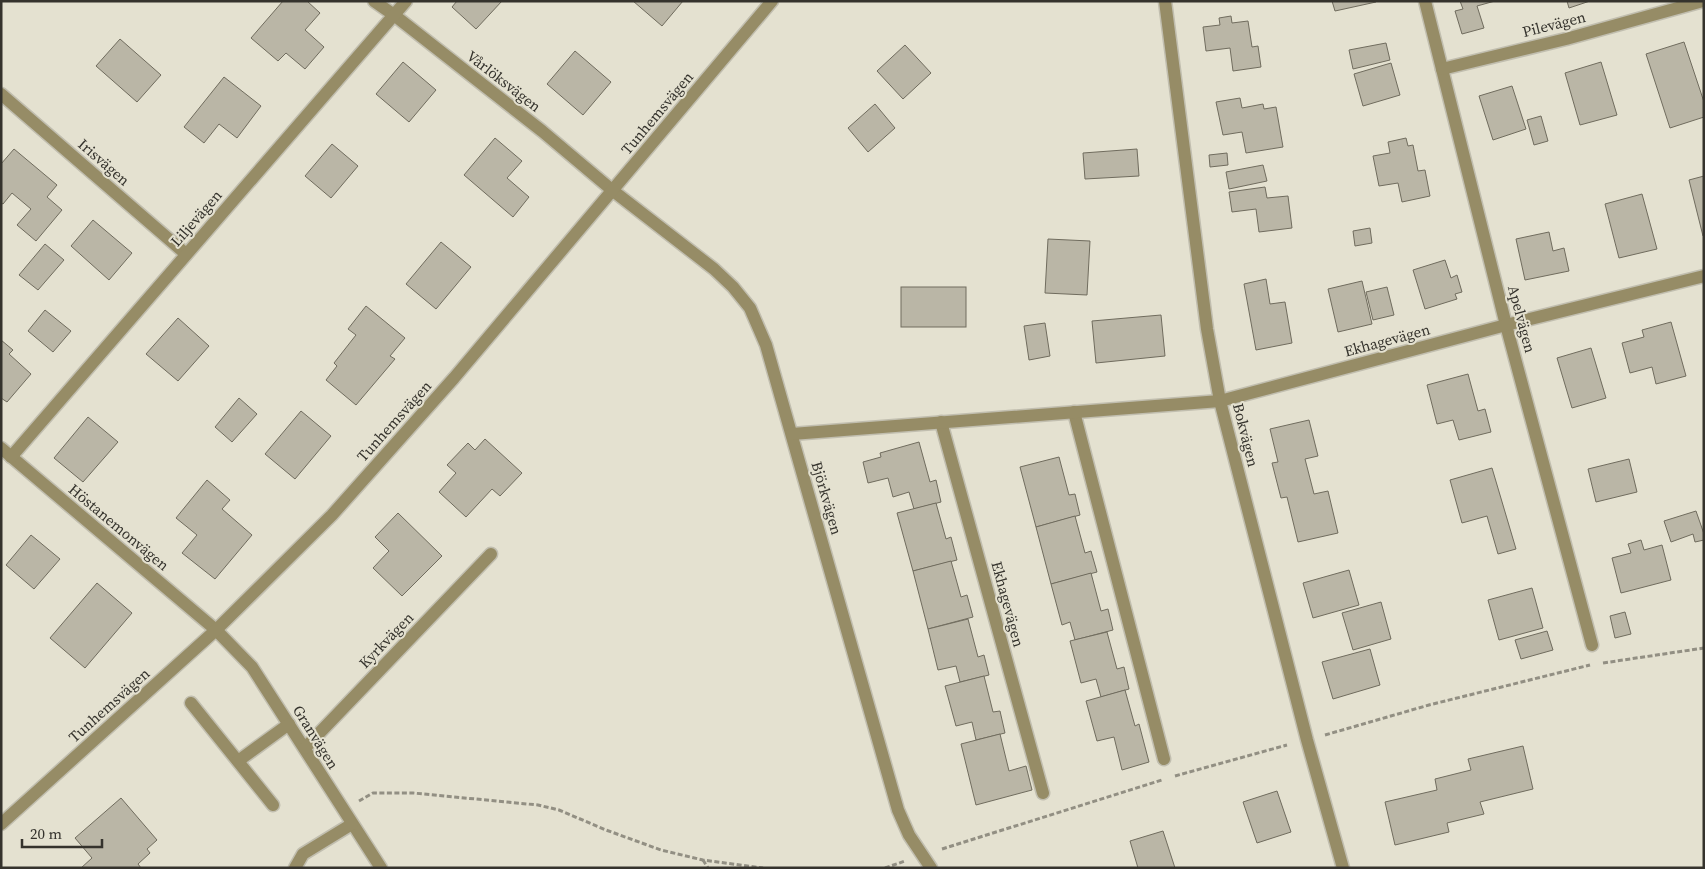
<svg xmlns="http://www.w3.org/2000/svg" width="1705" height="869" font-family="'Source Serif 4',serif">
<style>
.building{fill:#bab6a6;stroke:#706c5e}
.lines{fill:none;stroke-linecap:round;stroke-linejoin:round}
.minor-casing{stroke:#c1beaf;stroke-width:15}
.path{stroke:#928f83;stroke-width:3;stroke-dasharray:5 2.5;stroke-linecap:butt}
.minor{stroke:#968c66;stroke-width:12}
.labels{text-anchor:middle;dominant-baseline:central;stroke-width:4;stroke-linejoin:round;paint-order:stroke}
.street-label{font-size:15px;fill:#35332d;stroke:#e4e1d0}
</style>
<rect width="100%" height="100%" fill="#e4e1d0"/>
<g class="building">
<path d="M283,1H307L320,13L305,30L324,47L305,69L286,53L278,61L251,38Z"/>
<path d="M457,1H502L476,29L452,7Z"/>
<path d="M633,1H683L662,26Z"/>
<path d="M1332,1H1376V2L1335,11Z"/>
<path d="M1460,1H1495L1477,6L1484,28L1462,34L1455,11L1463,9Z"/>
<path d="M1567,1H1590L1569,8Z"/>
<path d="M1231,16L1232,23L1248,21L1252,47L1258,46L1261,67L1233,71L1230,48L1206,51L1203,27L1220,25L1219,18Z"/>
<path d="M120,39L161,75L137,102L96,66Z"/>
<path d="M1684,42L1704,102V117L1670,128L1646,54Z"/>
<path d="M1386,43L1390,60L1353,69L1349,50Z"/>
<path d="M905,45L931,73L903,99L877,71Z"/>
<path d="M575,51L611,82L583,115L547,84Z"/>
<path d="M403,62L436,90L409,122L376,94Z"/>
<path d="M1601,62L1617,115L1580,125L1565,73Z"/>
<path d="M1391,63L1400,95L1363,106L1354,74Z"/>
<path d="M224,77L261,106L237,138L219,124L204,143L184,127Z"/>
<path d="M1512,86L1526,129L1493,140L1479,96Z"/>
<path d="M1240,98L1242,108L1263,104L1264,109L1276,107L1283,147L1246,153L1242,132L1223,135L1216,102Z"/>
<path d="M875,104L895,128L868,152L848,128Z"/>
<path d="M1541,116L1548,141L1534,145L1527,120Z"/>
<path d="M495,138L522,161L507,178L529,197L513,217L464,175Z"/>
<path d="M1406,138L1408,146L1413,145L1418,171L1425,170L1430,196L1402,202L1398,183L1379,186L1373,156L1390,153L1388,142Z"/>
<path d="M332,144L358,166L331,198L305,176Z"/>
<path d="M14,149L57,185L47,197L62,210L36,241L17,225L31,209L12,193L3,204L1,203V164Z"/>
<path d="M1137,149L1139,176L1085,179L1083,153Z"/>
<path d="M1227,153L1228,165L1210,167L1209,155Z"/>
<path d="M1263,165L1267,181L1229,189L1226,172Z"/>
<path d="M1704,176V235L1703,236L1689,180Z"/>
<path d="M1265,187L1267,198L1288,196L1292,228L1259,232L1256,209L1232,212L1229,192Z"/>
<path d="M1642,194L1657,249L1619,258L1605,204Z"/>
<path d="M93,220L132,253L109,280L71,246Z"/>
<path d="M1370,228L1372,243L1355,246L1353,231Z"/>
<path d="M1549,232L1553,251L1564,248L1569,271L1525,280L1516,239Z"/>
<path d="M1048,239L1090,241L1087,295L1045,293Z"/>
<path d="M441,242L471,267L436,309L406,284Z"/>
<path d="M45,244L64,260L38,290L19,275Z"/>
<path d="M1445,260L1451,278L1457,275L1462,292L1455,294L1457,299L1425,309L1413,270Z"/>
<path d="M1266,279L1270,304L1285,302L1292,343L1256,350L1244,284Z"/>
<path d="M1362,281L1372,324L1338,332L1328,289Z"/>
<rect x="901" y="287" width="65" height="40"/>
<path d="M1387,287L1394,315L1373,320L1366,292Z"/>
<path d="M366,306L405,338L390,356L395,359L356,405L326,380L337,366L334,363L356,335L348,329Z"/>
<path d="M45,310L71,331L53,352L28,331Z"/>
<path d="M1161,315L1165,356L1096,363L1092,321Z"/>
<path d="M178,318L209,346L178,381L146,354Z"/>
<path d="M1671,322L1686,376L1656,384L1652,367L1630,373L1622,343L1644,337L1642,330Z"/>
<path d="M1045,323L1050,356L1029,360L1024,326Z"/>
<path d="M1,340L13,350L9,354L31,374L7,402L1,398Z"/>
<path d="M1591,348L1606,398L1572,408L1557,358Z"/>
<path d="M1468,374L1478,411L1485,409L1491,432L1459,440L1453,420L1437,424L1427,385Z"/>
<path d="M239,398L257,414L232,442L215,427Z"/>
<path d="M301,411L331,436L295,479L265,454Z"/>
<path d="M88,417L118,442L83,482L54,458Z"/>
<path d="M1309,420L1318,456L1305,459L1314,494L1328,491L1338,533L1298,542L1287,497L1281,498L1272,463L1278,462L1270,429Z"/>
<path d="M485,439L522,473L500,496L492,489L466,517L439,492L456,473L447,465L468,443L475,450Z"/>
<path d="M919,442L930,482L936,480L941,502L914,509L909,492L893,497L888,478L868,483L863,462L881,457L880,453Z"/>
<path d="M1059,457L1069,495L1075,494L1080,515L1036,527L1020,467Z"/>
<path d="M1629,459L1637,492L1596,502L1588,469Z"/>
<path d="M1492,468L1516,549L1498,554L1487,516L1462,523L1450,480Z"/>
<path d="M207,480L230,500L222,509L252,535L215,579L182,553L197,535L176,518Z"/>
<path d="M936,503L946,539L951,537L957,560L913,571L897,513Z"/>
<path d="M1696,511L1704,534V540L1695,542L1693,534L1671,542L1664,521Z"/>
<path d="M398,513L442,556L402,596L373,568L389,551L375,537Z"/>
<path d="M1075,516L1085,553L1091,551L1097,572L1051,584L1036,527Z"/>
<path d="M31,535L60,559L34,589L6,565Z"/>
<path d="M1641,540L1644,550L1662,545L1671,580L1621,593L1612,558L1631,553L1628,544Z"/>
<path d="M951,561L961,597L967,595L973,617L928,629L913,571Z"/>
<path d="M1349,570L1359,605L1313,618L1303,583Z"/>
<path d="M1091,573L1101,611L1108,609L1113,630L1075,640L1070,622L1062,625L1051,584Z"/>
<path d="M97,583L132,613L85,668L50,638Z"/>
<path d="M1532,588L1543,628L1499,640L1488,600Z"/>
<path d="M1381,602L1391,639L1353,650L1342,613Z"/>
<path d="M1625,612L1631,634L1615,638L1610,616Z"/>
<path d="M968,619L978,657L984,655L989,675L960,682L956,666L938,670L928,629Z"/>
<path d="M1547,631L1553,650L1521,659L1515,640Z"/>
<path d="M1107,632L1117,669L1124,667L1129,689L1101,697L1096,679L1081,683L1070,641Z"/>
<path d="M1370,649L1380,685L1333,699L1322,662Z"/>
<path d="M984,676L993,712L1000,711L1005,733L976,740L972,722L956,726L945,686Z"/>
<path d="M1125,690L1135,726L1139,724L1149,762L1122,770L1114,737L1097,741L1086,701Z"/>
<path d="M1000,734L1009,771L1026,766L1032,790L976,805L961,744Z"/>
<path d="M1523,746L1533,789L1480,802L1484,814L1447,823L1449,832L1395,845L1385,802L1437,790L1435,779L1471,770L1468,759Z"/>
<path d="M1277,791L1291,832L1257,843L1243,802Z"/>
<path d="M121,798L157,840L147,849L150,853L138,864L141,868H81L92,858L75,838Z"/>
<path d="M1163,831L1175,868H1138L1130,841Z"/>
</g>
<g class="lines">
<defs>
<g id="minor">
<path d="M374,1L394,15L542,131L612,190L714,269L733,287L750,308L766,345L898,810L909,835L931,868"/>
<path d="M1165,1L1207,329L1220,401L1307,740L1343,868"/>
<path d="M1425,1L1506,325L1592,645"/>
<path d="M1442,69L1566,39L1703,1"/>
<path d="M1,94L186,254"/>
<path d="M1074,412L1164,759"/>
<path d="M941,422L1043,793"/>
<path d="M792,434L1220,401L1506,325L1704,276"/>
<path d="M1,448L216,630L252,667L381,868"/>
<path d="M11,457L406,1"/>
<path d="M191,703L273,805"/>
<path d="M305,748L491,554"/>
<path d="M238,761L289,724"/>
<path d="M1,824L216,630L332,515L454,378L772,1"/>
<path d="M295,868L303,854L352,824"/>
</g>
</defs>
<use href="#minor" class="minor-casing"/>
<g class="path">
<path d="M1603,663L1704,648"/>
<path d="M1325,735L1429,705L1590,665"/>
<path d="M1175,776L1287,745"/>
<path d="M359,801L373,793H413L538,805L559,810L606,830L661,850L703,860L763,868"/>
<path d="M942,849L1162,780"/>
<path d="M703,860L708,868"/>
<path d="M885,868L905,861"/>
</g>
<use href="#minor" class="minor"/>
</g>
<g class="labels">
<g class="street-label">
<text transform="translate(1554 24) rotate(-14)">Pilevägen</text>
<text transform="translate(504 81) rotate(38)">Vårlöksvägen</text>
<text transform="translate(657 113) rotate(-50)">Tunhemsvägen</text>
<text transform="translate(104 162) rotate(41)">Irisvägen</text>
<text transform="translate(196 218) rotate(-49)">Liljevägen</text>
<text transform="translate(1522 319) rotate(75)">Apelvägen</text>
<text transform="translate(1387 340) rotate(-15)">Ekhagevägen</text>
<text transform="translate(394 421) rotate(-48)">Tunhemsvägen</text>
<text transform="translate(1246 435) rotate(76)">Bokvägen</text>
<text transform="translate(827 498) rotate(74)">Björkvägen</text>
<text transform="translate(119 527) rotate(40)">Höstanemonvägen</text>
<text transform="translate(1008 604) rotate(75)">Ekhagevägen</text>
<text transform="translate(386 640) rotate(-46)">Kyrkvägen</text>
<text transform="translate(109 705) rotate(-42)">Tunhemsvägen</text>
<text transform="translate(316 737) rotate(58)">Granvägen</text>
</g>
</g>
<rect width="1705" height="869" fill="none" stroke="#35332d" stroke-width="5"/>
<path d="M22 839v8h80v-8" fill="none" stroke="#35332d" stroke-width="2.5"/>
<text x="30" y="839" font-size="15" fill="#35332d" stroke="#e4e1d0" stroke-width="4" paint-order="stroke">20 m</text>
</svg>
